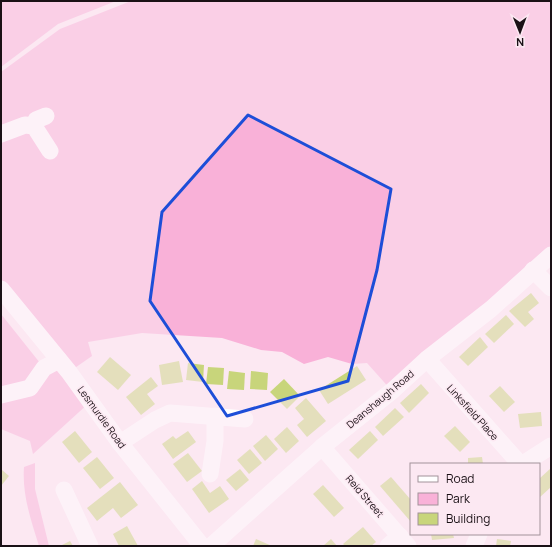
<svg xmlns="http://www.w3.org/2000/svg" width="552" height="547" font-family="Manrope,sans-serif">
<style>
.green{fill:#f9b1d8}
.building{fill:#c8d57b}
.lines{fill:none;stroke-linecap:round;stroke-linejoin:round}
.minor{stroke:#fff;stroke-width:17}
.marked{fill:none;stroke:#1d4ed8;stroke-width:3;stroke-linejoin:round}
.labels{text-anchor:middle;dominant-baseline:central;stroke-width:3;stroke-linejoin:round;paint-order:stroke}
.street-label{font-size:10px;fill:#1a1116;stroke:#fce8f2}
</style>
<rect width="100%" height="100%" fill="#fce8f2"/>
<g class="green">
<path d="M1,1H116L58,24L1,67Z"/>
<path d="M131,1H551V251L392,391L367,363L352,364L328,357L304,364L282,352L261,350L222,338L142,333L88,342L92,356L69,372L90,402L33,454L30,441L1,429V314L44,368L59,360L1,289V72L60,29Z"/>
<path d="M35,463V489L49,546H39C31,520 22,495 24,467Z"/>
</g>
<g class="building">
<path d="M531,293L539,303L528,312L534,319L525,327L509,311Z"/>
<path d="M506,315L514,324L494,343L485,334Z"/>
<path d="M480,337L488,347L468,366L459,357Z"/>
<path d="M110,357L131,375L118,390L97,372Z"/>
<path d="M179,361L183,382L162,385L159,365Z"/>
<path d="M188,363L204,365L203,382L186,380Z"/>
<path d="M357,366L366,380L328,404L319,390Z"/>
<path d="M208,367L224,368L223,385L206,384Z"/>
<path d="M229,371L245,373L244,390L227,389Z"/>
<path d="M251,371L268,373L267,390L250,389Z"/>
<path d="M151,377L158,386L147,394L155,404L141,415L126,397Z"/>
<path d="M284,379L300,396L287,409L270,392Z"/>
<path d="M421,384L429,393L409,413L400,403Z"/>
<path d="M500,386L515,402L504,412L489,396Z"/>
<path d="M306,398L326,421L307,437L297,425L304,419L295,408Z"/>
<path d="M395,408L404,417L383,436L375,427Z"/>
<path d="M541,412L542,426L520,428L518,414Z"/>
<path d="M455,426L470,442L460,452L444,436Z"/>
<path d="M287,427L299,441L286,453L274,439Z"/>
<path d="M75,431L92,452L79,463L62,442Z"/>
<path d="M188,431L196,442L173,459L162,444L173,436L176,439Z"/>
<path d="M370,431L378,440L358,459L349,450Z"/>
<path d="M266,435L278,449L265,461L253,446Z"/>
<path d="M250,449L262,463L249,474L237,460Z"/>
<path d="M188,453L202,471L187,482L173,464Z"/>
<path d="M97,457L114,478L100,489L83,468Z"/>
<path d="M482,457L483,464H468V458Z"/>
<path d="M551,468V487L539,498V479Z"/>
<path d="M1,469L9,476L1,486Z"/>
<path d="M240,469L249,480L236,491L226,480Z"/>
<path d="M391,477L411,500V522L380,486Z"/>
<path d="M202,481L210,493L220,486L229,499L209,513L192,489Z"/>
<path d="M120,482L138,505L121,518L113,508L97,521L87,508Z"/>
<path d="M323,485L344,508L334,517L313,494Z"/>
<path d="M127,526L138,546H119L113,534Z"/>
<path d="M363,527L376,542L371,546H345L343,544Z"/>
<path d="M431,534H453L454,538L432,540Z"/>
<path d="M256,539L272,546H253Z"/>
<path d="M331,539L337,546H323Z"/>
<path d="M497,539L511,541L510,546H496Z"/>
<path d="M70,541L73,546H60Z"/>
</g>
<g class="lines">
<g class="minor">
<path d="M34,126L36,120L46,116"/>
<path d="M1,134L25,125L34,126L50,151"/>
<path d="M533,270L551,288"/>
<path d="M1,289L69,372L120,443L202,546"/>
<path d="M427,359L520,464"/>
<path d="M1,395L30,388L44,368L59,360"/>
<path d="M120,443L155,420L170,413L245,419"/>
<path d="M322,447L408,546"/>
<path d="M523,464L551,446"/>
<path d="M210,474L215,441V416"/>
<path d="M64,490L90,546"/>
<path d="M211,546L322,447L392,391L427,359L491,309L551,255"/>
<path d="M388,546L400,536"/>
<path d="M474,546L479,534"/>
</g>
</g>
<path d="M0 0H552V547H0ZM248,115L391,189L377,270L348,381L227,416L150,301L162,212Z" fill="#fce8f2" fill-opacity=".55" fill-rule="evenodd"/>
<path class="marked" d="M248,115L391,189L377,270L348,381L227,416L150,301L162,212Z"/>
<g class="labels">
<g class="street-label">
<text transform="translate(380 399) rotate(-40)">Deanshaugh Road</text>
<text transform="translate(473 412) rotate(48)">Linksfield Place</text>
<text transform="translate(102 417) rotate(54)">Lesmurdie Road</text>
<text transform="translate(365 496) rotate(49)">Reid Street</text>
</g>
</g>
<rect width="552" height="547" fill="none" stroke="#1a1116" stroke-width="4"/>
<rect x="410" y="463" width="130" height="72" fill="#fce8f2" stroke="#a2929a"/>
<rect x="418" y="476" width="20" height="6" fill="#ffffff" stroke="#a2929a"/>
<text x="446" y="483" font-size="12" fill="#1a1116">Road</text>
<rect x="418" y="493" width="20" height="12" fill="#f9b1d8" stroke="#a2929a"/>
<text x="446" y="503" font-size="12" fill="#1a1116">Park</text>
<rect x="418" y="513" width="20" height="12" fill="#c8d57b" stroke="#a2929a"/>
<text x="446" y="523" font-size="12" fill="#1a1116">Building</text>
<g transform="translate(520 32) rotate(179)" stroke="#fce8f2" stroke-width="3" paint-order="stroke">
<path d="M0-3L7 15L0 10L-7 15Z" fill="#1a1116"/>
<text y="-6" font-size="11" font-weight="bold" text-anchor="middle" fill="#1a1116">N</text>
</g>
</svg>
